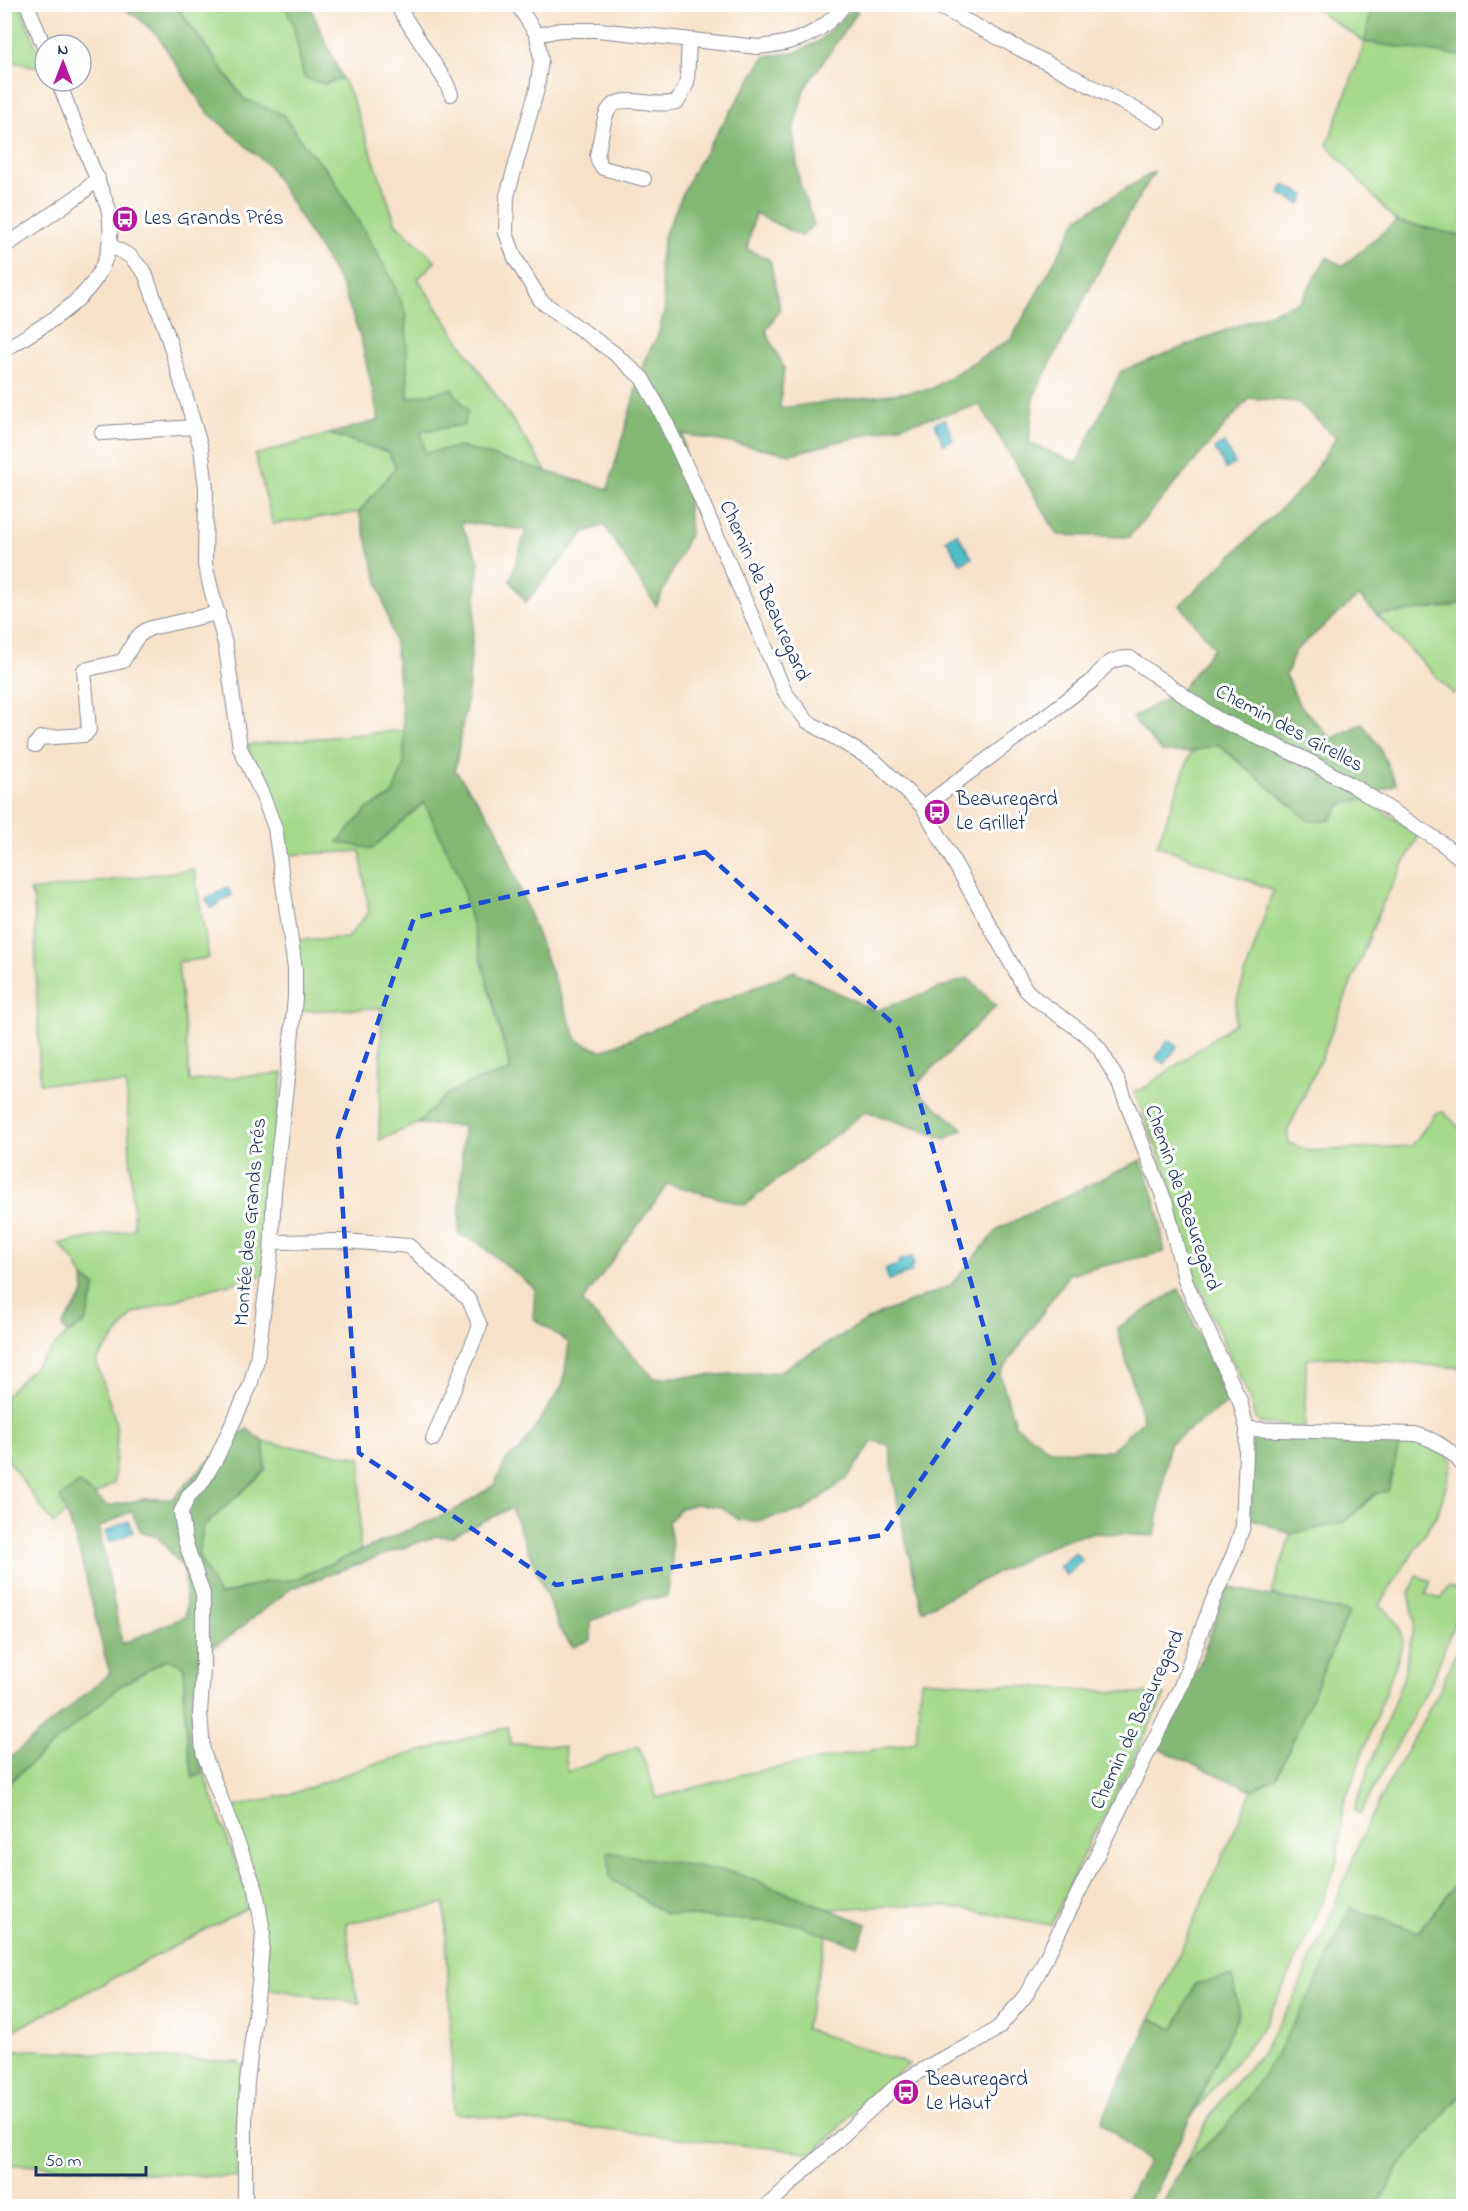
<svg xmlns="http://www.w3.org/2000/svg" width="1468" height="2211" font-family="'Indie Flower',sans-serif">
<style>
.green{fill:#a5d989;stroke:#608474;stroke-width:1.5}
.forest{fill:#84b975;stroke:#50746a;stroke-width:1.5;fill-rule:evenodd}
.water{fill:#51bfc8;stroke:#367793;stroke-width:1.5}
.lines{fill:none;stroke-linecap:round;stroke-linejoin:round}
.street-casing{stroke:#888894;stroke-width:16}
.street{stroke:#fff;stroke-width:14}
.marked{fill:none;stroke:#1d4ed8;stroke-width:4.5;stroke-dasharray:12 8;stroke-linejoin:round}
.labels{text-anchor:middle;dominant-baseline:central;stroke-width:6;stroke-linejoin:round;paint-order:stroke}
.poi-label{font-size:21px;fill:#1b2f5e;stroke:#fff;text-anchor:start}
.street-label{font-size:21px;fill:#1b2f5e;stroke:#fff}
</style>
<rect width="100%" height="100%" fill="#fff"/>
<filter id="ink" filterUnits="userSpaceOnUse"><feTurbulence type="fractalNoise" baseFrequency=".0167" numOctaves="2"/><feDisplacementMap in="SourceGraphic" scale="12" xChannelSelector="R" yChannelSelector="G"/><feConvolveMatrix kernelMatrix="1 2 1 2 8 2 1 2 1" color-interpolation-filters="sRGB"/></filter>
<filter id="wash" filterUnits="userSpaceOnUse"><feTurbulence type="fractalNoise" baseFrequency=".008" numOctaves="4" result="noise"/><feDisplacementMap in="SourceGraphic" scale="24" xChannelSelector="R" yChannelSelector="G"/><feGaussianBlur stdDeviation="1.35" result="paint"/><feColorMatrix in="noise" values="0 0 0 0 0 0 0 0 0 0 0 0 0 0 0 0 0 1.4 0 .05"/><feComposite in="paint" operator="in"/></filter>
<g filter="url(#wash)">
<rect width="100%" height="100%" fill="#f6e2ca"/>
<g class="green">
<path d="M179,4L285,5L293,24L304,78L325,84L342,78L354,103L396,224L436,261L418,279L547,472L460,447L425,453L421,431L464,425L452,389L408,398L406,314L331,175L303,144L284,115L244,99L177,6Z"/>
<path d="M5,5H20L45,69L5,60Z"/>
<path d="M1309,5H1372L1365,42L1462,56L1463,54V237L1396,221L1327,145L1365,42Z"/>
<path d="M329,434L388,452L396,468L359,512L273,524L255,455Z"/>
<path d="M1463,602V686L1453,694L1377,615L1448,607Z"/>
<path d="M404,730V764L392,796L367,809L372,849L424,802L459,875L511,1071L473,1082L447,1094L417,1124L379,1140L382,1008L299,1011L295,940L347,938L369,912L360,851L287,855L284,839L247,745Z"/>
<path d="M1217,744L1310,821L1331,819L1341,804L1364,799L1419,835L1382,905L1323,1054L1287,1133L1289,1143L1309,1151L1412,1146L1435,1114L1444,1112L1463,1132V1368L1336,1357L1306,1359L1305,1428L1260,1423L1255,1418L1248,1394L1209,1310L1192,1267L1165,1169L1134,1092L1146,1087L1235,1023L1236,1003L1273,890L1157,845L1191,752Z"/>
<path d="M194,869L209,958L178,962L190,1081L283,1073L271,1162L264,1275L210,1289L133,1314L96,1361L115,1419L117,1435L114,1483L67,1512L53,1524L5,1456V1396L67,1334L85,1323L96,1286L83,1278L76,1263L59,1244L134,1229L126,1084L40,1083L34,900L30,891Z"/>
<path d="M1401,1438L1420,1440L1452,1459L1445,1491L1437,1515L1379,1605C1396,1617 1400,1624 1403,1644L1343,1806L1337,1862L1313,1925L1265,2025L1192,2114L1239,2013L1195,1984L1174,2030L1151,2018L1252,1790L1277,1776L1349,1612L1271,1595L1291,1534L1344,1522L1376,1494Z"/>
<path d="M264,1442L361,1458L360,1551L293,1580L265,1582L218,1596L198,1554L204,1526L265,1471Z"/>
<path d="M1417,1576L1431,1581L1426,1594L1441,1599L1448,1587L1463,1592V1598L1434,1677L1360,1814L1354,1811L1378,1744L1403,1679L1415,1620L1409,1594Z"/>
<path d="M1463,1634V1874L1419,1932L1350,1909C1320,1980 1277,2065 1228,2124C1215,2139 1198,2151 1184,2165L1207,2121L1230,2089L1262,2053L1291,2004L1328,1922L1363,1833L1394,1773L1440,1690Z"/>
<path d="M167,1659L184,1666C183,1704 186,1739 193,1777L204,1773L251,1906L5,2035V1786L120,1686Z"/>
<path d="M921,1680L1165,1695L1100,1825L1092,1836L1051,1925L947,1906L910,1905L829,1909L733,1872L665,1914L797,1924L827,1935L805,2029L909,2064L867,2098L815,2153L454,2113L445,1904L346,1923L355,1990L360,2003L265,1988L267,1945L233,1812L235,1807L294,1793L374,1764L508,1727L511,1745L524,1743L564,1747L568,1772L639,1746L657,1798L748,1773L916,1742Z"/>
<path d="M34,2050L238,2062L242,2066L236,2146L237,2178L5,2164L4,2052Z"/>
<path d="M1463,2092V2206H1377L1399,2167Z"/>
</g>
<g class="forest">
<path d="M174,4L244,99L284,115L303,144L331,175L391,277L406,314L408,398L452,389L468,411L464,425L421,431L425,453L460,447L608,489L644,361L658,335L665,308L659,265L665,234L691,175L765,56L794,53L818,42L853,9L858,11L804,89L793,132L799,181L814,224L801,236L755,213L747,249L770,260L780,309L766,331L784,368L780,408L931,389L1012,338L1079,217L1155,171L1128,215L1034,395L1029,443L1077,463L1121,371L1301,301L1327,257L1343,266L1396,221L1463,236V602L1448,607L1377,615L1359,596L1295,651L1286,676L1299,704L1332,739L1362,723L1379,746L1396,784L1364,799L1341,804C1330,820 1330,823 1310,821L1218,744L1191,752H1162L1132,718L1182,689L1214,647L1180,605L1304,486L1336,438L1298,402L1249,398L1129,537L1058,535L980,405L791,454L683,434L690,533L656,606L604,525L584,533L526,602L510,581L526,530L460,522L479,561L468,692L455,770L496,826L577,1040L601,1051L794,971L875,1011L968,978L996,1006L913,1088L963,1129L946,1139L866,1111L745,1205L668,1184L582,1302L654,1378L778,1372L877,1315L950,1286L999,1228L1141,1160C1154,1192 1161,1218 1164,1252L1069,1274L1000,1374L1015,1425L1051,1450L1111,1451L1143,1420L1117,1328L1179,1289L1229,1402L1169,1444L1155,1536L1092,1533L1061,1541L922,1610L898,1506L889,1445L873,1441L848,1477L805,1510L756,1521L739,1520L721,1507L696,1504L681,1508L668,1522C675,1549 672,1570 667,1597L645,1599L591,1621V1640L573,1647L562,1634L511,1508L451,1537L436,1536L292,1588L226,1639L199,1654V1752L204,1773L193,1778C186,1740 183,1704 184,1666L167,1659L120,1686L5,1786V1762L110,1673C92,1615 85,1553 60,1498L79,1483L107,1506L145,1499H173L205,1464L247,1429L264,1442L265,1471L204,1526L198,1554L219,1596L265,1582L293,1580L455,1510L494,1485L508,1457L519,1452L563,1385L569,1343L533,1318L535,1289L476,1241L459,1235L463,1126L417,1124L447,1094L473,1082L511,1071L459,875L424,802L372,849L338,842L367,809L392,796L404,764V730L395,644L359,512L396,467L388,452L329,434L379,420L361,339L342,286L269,166L206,111L158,36L137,17L118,5ZM131,1511L142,1533L158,1537L185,1570L186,1616L122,1644L99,1528Z"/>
<path d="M285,5H309L342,78L325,84L304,78L293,24Z"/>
<path d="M1372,5H1463V54L1462,56L1365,42Z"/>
<path d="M83,1278L96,1286L85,1323L67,1334L62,1326L84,1294Z"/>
<path d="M1257,1435L1401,1438L1388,1491L1375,1494L1344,1522L1291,1534L1249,1518L1252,1442Z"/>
<path d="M1227,1587L1349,1612L1277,1777L1252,1790L1157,1748L1200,1663Z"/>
<path d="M608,1852L733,1872L867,1924L858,1946L797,1924L665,1914L610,1878Z"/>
<path d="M1463,1874V2092L1399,2167L1377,2206H1161C1169,2193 1176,2174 1186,2163C1199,2149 1217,2138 1229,2122C1279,2057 1319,1984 1350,1908L1419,1932Z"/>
<path d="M1232,1976L1239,2013L1149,2206H1123L1148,2162L1101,2122L1151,2018L1174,2029L1195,1984Z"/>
</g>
<g class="water">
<path d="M1284,185L1305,195L1301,204L1280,194Z"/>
<path d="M945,419L953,440L943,444L935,423Z"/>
<path d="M1224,443L1235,464L1226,469L1215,448Z"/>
<path d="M957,533L972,558L961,564L946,539Z"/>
<path d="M227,887L232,895L211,908L206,899Z"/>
<path d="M1168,1040L1177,1046L1165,1064L1156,1058Z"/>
<path d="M912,1257L914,1265L910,1266L912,1272L889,1280L885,1269L899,1265L898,1261Z"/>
<path d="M128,1521L133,1532L110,1542L105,1532Z"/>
<path d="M1075,1553L1082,1560L1066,1575L1059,1567Z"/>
</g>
</g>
<g filter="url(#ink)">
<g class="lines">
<defs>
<g id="street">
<path d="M27,4L45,49"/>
<path d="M396,4L446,82L451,94"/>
<path d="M517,4L537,35L541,60L537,89L507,196L506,233L515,258L541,301L614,353L642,378L662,414L693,481L785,692L807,721L876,762L923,807L1026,990L1037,1000L1088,1036L1099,1048L1118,1081L1166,1204L1186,1283L1240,1401L1247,1429L1243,1526L1234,1553L1212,1602L1181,1686L1040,1970L1025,1996L999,2027L982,2039L938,2061L897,2085L767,2206"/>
<path d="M934,4L1158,121"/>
<path d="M537,35L560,30H598L758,47C794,44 823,34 845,4"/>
<path d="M644,179L603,168L599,163L597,156C600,143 602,128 606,115C616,87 655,111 678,101L687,83L689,41"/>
<path d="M4,244L10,243L82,193L98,178"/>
<path d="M111,246L130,256L145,273L167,334L201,448L206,488L205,565L226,648L240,748L262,794L275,828L295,969V997L290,1052L274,1191L271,1253L257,1360L250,1386L216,1459L201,1484L189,1495L181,1512L185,1541L203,1594V1669L200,1713L203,1752L256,1890L263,1932L259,1983L247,2082L245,2124V2206"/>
<path d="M4,350C60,315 124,284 108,207L58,81"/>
<path d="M102,433L195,427"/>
<path d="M35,745L40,738L85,735L89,730L84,670L123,661C132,647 134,635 151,628L218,613"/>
<path d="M923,807L1091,682C1103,668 1110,657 1130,658L1216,718L1305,759L1355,787L1439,841L1464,861"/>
<path d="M272,1242L344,1241L409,1246L469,1300L480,1326L433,1439"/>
<path d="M1247,1429L1415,1434C1432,1438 1458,1453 1464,1469"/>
</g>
</defs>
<use href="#street" class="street-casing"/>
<use href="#street" class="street"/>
</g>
</g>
<path class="marked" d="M705,852L899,1029L996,1370L883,1535L556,1585L359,1453L338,1137L414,918Z"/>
<defs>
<symbol id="bus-disc" viewBox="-11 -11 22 22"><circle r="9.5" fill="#b5179e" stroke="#fff"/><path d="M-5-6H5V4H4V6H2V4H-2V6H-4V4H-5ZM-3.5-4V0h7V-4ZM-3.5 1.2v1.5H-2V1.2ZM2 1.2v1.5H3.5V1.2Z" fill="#fff"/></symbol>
</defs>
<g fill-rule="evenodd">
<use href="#bus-disc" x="110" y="204" width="30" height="30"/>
<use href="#bus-disc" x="922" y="797" width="30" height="30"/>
<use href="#bus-disc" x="891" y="2077" width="30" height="30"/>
</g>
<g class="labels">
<g class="poi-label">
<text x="144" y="219">Les Grands Prés</text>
<text x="956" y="800">Beauregard<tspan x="956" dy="24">Le Grillet</tspan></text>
<text x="926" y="2080">Beauregard<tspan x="926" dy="24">Le Haut</tspan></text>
</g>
<g class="street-label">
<text transform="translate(764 591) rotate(66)">Chemin de Beauregard</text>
<text transform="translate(1289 729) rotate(28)">Chemin des Girelles</text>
<text transform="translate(1182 1198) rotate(71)">Chemin de Beauregard</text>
<text transform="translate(251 1222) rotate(-85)">Montée des Grands Prés</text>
<text transform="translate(1138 1720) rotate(-65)">Chemin de Beauregard</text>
</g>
</g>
<rect width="1468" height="2211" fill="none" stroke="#fff" stroke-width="24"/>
<g transform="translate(63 63)"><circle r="28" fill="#ffffff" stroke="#a4acbf" stroke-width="1.5"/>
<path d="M0-4.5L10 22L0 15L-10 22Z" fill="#b5179e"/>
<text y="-9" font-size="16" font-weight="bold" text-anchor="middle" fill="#1b2f5e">N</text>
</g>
<path d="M36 2166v9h110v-9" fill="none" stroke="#1b2f5e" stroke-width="3"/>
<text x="45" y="2166" font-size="18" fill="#1b2f5e" stroke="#ffffff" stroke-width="4.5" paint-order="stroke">50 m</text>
</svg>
